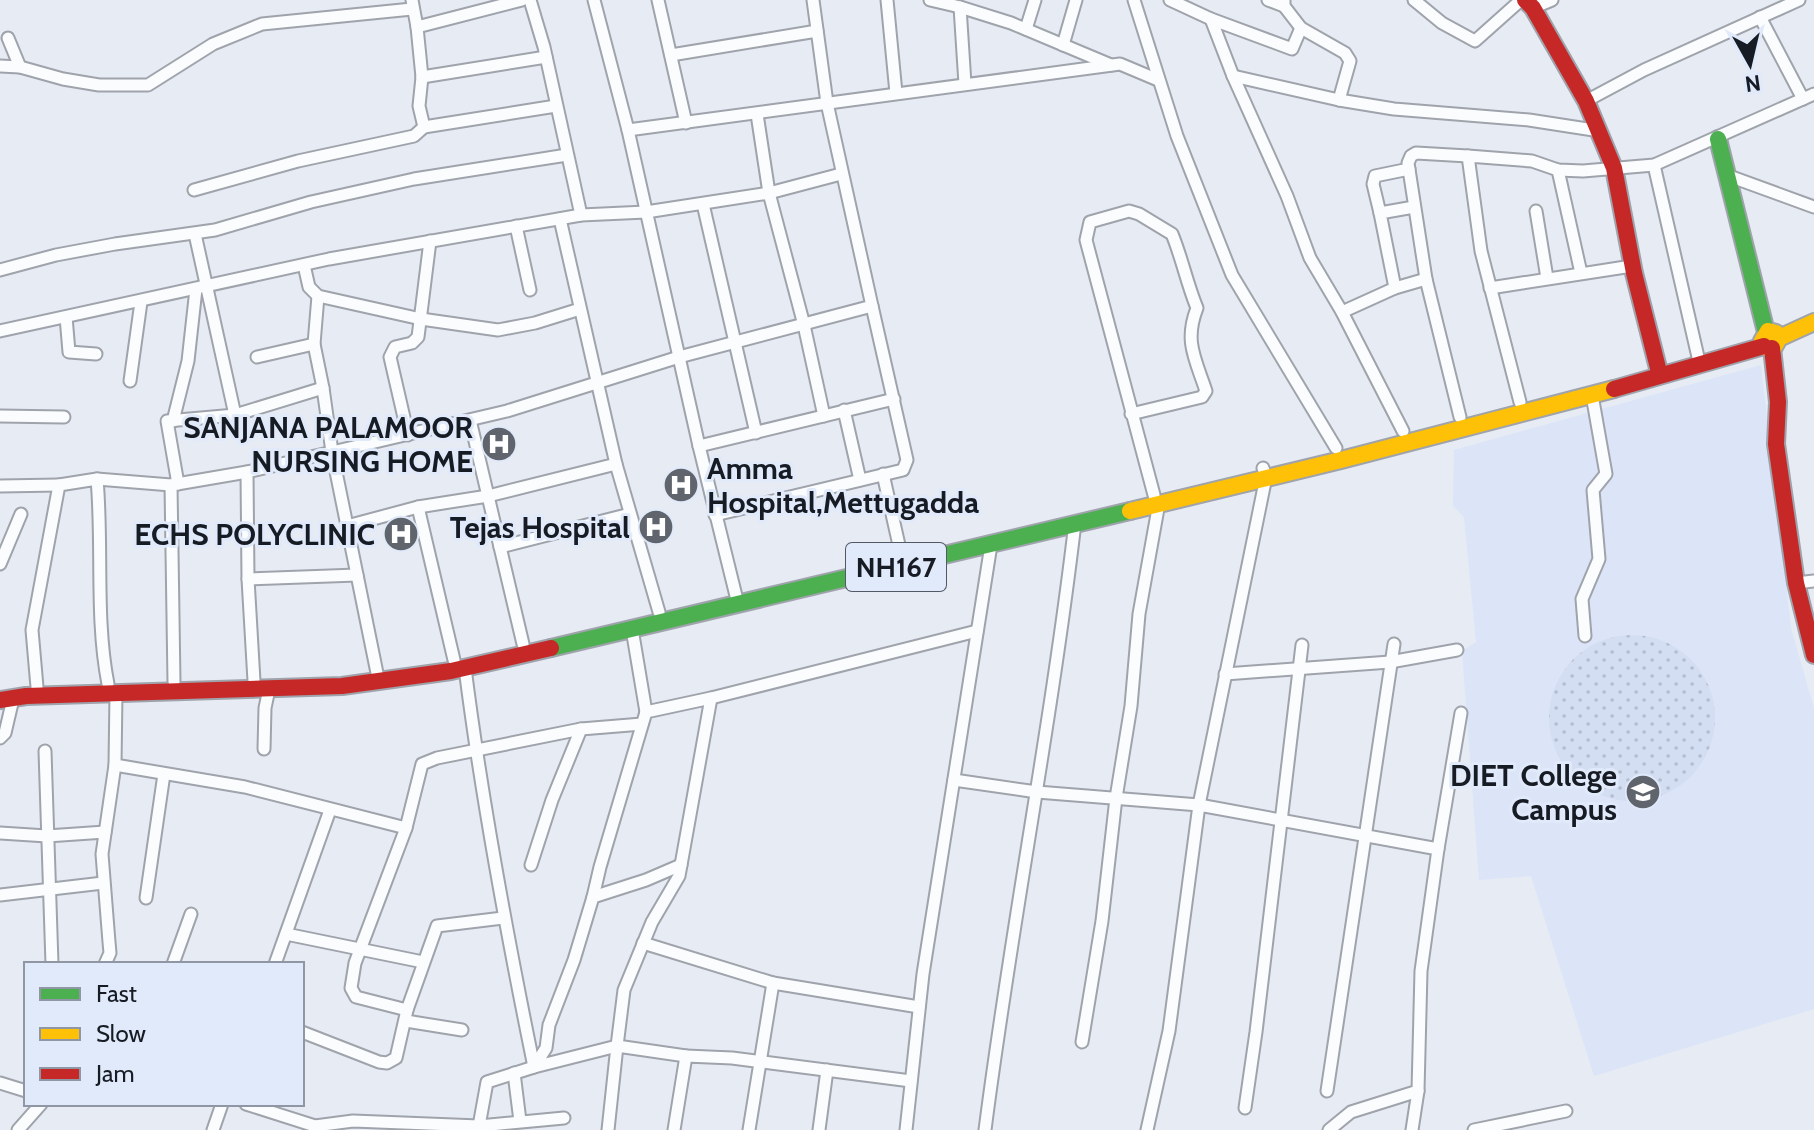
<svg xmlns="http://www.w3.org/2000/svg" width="1814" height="1130" font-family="Cabin,sans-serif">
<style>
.built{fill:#dbe5f7}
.green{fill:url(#green-dots)}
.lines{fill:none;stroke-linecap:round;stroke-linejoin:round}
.street-casing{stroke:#9fa3ab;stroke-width:15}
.fast-casing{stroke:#9fa3ab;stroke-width:20}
.slow-casing{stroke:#9fa3ab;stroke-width:20}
.jam-casing{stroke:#9fa3ab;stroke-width:20}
.street{stroke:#fbfcfd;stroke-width:11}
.fast{stroke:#4caf50;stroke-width:16}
.slow{stroke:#ffc107;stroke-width:16}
.jam{stroke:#c62828;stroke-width:16}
.labels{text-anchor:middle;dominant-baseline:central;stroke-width:6;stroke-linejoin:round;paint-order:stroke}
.shield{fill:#e1eafa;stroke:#535964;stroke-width:2}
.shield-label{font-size:28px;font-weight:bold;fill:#161b24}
.poi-label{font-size:30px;font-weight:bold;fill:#161b24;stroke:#e1eafa;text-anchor:end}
</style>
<defs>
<pattern id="green-dots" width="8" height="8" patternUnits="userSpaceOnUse" patternTransform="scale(2)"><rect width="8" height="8" fill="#d3def3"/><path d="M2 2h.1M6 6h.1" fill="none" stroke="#b4bed0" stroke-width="1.8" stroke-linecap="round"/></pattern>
</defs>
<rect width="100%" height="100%" fill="#e7ebf4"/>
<path class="built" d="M1761,365L1791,628L1814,708V1009L1594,1076L1531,876L1479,880L1462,651L1476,642L1464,517L1453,506L1454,450Z"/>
<circle class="green" cx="1632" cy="718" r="83"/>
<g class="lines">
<defs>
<g id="street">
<path d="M412,0L417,27L522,0"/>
<path d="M530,0L544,47L581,215"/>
<path d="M594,0L628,130"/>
<path d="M658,0L686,123"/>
<path d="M887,0L896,93"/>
<path d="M930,0L960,7"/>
<path d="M1134,0L1177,136L1232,275L1336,448"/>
<path d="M1170,0L1211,19"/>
<path d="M1268,0L1284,6"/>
<path d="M1284,0V6L1301,28"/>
<path d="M1414,0L1442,23L1475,41L1521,0"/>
<path d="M1533,8L1552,0"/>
<path d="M1760,17L1803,99"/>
<path d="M417,27L422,77L419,106L424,127L556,106"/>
<path d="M1026,29L1035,0"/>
<path d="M8,38L20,67"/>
<path d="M1063,45L1076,0"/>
<path d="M671,55L817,31"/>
<path d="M0,66L20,67L63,79L99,85H148L213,44L262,24L412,9"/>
<path d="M1233,76L1339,100L1394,109L1529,120L1600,131"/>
<path d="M422,77L546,57"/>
<path d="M965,84L960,7L1011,23L1111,65"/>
<path d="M1339,100L1350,61L1345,53L1301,28L1292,49L1211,19L1233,76L1287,196L1310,258L1342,312L1403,431"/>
<path d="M1586,101L1644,70L1799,0"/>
<path d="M757,114L769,193L804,325L824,416"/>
<path d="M1654,165L1698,357"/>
<path d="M1558,170L1581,273"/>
<path d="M1729,176L1814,207"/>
<path d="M194,190L298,161L414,136L424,127"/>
<path d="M703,204L756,433"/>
<path d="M1414,207L1380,213L1395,288L1426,279"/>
<path d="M1536,211L1547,278"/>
<path d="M1380,213L1373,184L1375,176L1409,169"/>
<path d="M516,226L530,290"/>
<path d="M195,234L235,415L323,388L332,452L377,673"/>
<path d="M304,265L309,287L318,296L421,319L498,330L535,323L580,309"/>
<path d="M0,270L56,255L115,244L215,230L311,202L414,179L567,155"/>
<path d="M1490,288L1632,266"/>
<path d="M318,296L314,344L323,388"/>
<path d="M1342,312L1395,288"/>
<path d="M66,317L69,352L96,354"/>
<path d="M0,331L329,259L581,215L646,212L769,193L841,174"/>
<path d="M257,357L314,344"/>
<path d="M130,381L141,302"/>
<path d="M1520,402L1481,251L1468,156L1532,161L1558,170L1583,171L1654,165L1814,94"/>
<path d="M844,410L860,480"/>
<path d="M1131,414L1202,397L1206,391C1195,358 1184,341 1197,308C1187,284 1182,258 1172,234L1139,214L1129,211L1090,222L1086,240L1154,495"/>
<path d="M0,416L64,417"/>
<path d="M1460,417L1426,279L1408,163L1411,156L1416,153L1468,156"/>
<path d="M470,420L523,644"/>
<path d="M173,421L188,361L196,289"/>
<path d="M408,435L390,357L395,347L412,343L418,337L430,241"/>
<path d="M699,446L894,399"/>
<path d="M616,464L659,612"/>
<path d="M883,474L901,554"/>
<path d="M97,479L171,485L247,472"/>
<path d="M178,484L167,421L235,415"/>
<path d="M171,485L174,682"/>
<path d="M0,486L59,485"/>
<path d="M418,507L488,496L616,464L560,219"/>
<path d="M715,515L903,470L907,460L872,306"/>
<path d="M347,526L418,507L454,660"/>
<path d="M500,547L630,514"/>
<path d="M0,564L21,514"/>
<path d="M248,579L357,575"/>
<path d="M1796,583L1814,581"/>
<path d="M738,604L699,446L628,130L1120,64L1158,80"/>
<path d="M632,629L646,712"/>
<path d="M1585,636L1582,599L1599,559L1593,490L1606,474L1592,395"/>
<path d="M465,668C482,802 507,935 534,1067L487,1082L479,1126"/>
<path d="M1225,674L1390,662L1457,650"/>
<path d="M254,681L248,579L247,472L507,411L679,357L872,306L827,103L813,0"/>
<path d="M37,687L32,630L59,485L97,479C103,547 95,618 108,684"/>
<path d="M116,693L115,765L245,787L406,828L355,963L351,988L356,997L407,1010L396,1058L387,1063L379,1062L302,1032"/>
<path d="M711,698L977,631"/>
<path d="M0,738L5,733L13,699"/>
<path d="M264,749L265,708L269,689"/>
<path d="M45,751L52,964"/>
<path d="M954,780L1037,792L1199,805L1266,477L1263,468"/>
<path d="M406,828L422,764L437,758L581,729"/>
<path d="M0,833L47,836L105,832"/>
<path d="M1438,849L1461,713"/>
<path d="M531,865L552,800L581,729L642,724"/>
<path d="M681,865L679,876L652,922L624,990L617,1046L534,1067L546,1048L549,1025L574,960L593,897L646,880Z"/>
<path d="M0,895L103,883"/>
<path d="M593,897L600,867L646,712L711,698L681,865"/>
<path d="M146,898L164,774"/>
<path d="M286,934L423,962"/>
<path d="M643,943L773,983L919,1007"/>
<path d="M105,964L110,953L109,942L102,854L115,765"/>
<path d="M173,964L191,914"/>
<path d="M275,964L330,810"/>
<path d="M407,1010L437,926L503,918"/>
<path d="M406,1021L462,1030"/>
<path d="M1082,1042L1102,921L1116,798L1131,706L1139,614L1159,503"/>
<path d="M514,1073L520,1121"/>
<path d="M0,1083L26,1091"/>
<path d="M1327,1091L1394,644"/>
<path d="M246,1104L315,1126"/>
<path d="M1245,1108L1256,1032L1302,645"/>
<path d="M18,1130L41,1104"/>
<path d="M213,1130L222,1104"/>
<path d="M315,1130V1126L353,1121L479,1126L564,1118"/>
<path d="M608,1130L617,1046L686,1056"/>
<path d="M674,1130L686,1056L732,1058L911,1081"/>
<path d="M749,1130L773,983"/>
<path d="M819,1130L827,1070"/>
<path d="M906,1130L923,974L991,545"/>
<path d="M985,1130C1011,927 1051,726 1075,523"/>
<path d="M1147,1130L1169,1031L1199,805L1438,849L1421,971L1418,1091L1351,1112L1329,1130"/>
<path d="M1412,1130L1418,1091"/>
<path d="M1474,1130L1566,1111"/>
</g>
<g id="fast">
<path d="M1718,139L1766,332"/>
<path d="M551,648L1130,511"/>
</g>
<g id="slow">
<path d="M1779,338L1776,333L1768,331L1762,341L1766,347H1774L1779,338L1814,322"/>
<path d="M1130,511L1341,460L1614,389"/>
</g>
<g id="jam">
<path d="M1525,0L1533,8L1586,101L1614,168L1634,273L1658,368"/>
<path d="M1772,348L1778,402L1776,444L1796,583L1814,655"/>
<path d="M1614,389L1764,346"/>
<path d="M0,700L26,696L342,686L451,671L551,648"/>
</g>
</defs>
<use href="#street" class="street-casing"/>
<use href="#fast" class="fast-casing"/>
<use href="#slow" class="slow-casing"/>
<use href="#jam" class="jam-casing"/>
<use href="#street" class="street"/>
<use href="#fast" class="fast"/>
<use href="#slow" class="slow"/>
<use href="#jam" class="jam"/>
</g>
<defs>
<symbol id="hospital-disc" viewBox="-11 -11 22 22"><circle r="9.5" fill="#5f646d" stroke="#e1eafa"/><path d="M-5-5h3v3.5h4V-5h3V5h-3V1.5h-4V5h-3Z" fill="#fff"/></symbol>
<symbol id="university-disc" viewBox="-11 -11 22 22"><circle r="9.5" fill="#5f646d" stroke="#e1eafa"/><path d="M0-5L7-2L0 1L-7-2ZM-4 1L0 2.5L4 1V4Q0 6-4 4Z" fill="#fff"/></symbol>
</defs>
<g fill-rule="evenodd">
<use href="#hospital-disc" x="479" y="424" width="40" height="40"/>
<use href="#hospital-disc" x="661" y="465" width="40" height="40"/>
<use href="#hospital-disc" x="636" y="507" width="40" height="40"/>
<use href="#hospital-disc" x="381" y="514" width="40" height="40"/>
<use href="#university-disc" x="1623" y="772" width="40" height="40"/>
</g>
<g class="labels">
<rect class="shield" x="846" y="543" width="100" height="48" rx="6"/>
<g class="shield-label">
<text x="896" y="567">NH167</text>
</g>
<g class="poi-label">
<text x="473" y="427">SANJANA PALAMOOR<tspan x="473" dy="34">NURSING HOME</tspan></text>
<text x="707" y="468" text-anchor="start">Amma<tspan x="707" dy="34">Hospital,Mettugadda</tspan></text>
<text x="630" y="527">Tejas Hospital</text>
<text x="375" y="534">ECHS POLYCLINIC</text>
<text x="1617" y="775">DIET College<tspan x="1617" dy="34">Campus</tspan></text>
</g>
</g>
<rect x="24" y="962" width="280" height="144" fill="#e1eafa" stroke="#9097a4" stroke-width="2"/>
<rect x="40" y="988" width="40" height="12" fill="#4caf50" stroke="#9097a4" stroke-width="2"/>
<text x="96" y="1002" font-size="24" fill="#161b24">Fast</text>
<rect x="40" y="1028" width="40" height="12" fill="#ffc107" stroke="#9097a4" stroke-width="2"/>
<text x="96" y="1042" font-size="24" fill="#161b24">Slow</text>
<rect x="40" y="1068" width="40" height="12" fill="#c62828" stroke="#9097a4" stroke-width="2"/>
<text x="96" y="1082" font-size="24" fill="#161b24">Jam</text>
<g transform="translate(1750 64) rotate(172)" stroke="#e1eafa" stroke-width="6" paint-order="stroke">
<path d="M0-6L14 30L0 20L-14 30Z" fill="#161b24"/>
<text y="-12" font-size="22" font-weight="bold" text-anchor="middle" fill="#161b24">N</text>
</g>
</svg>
